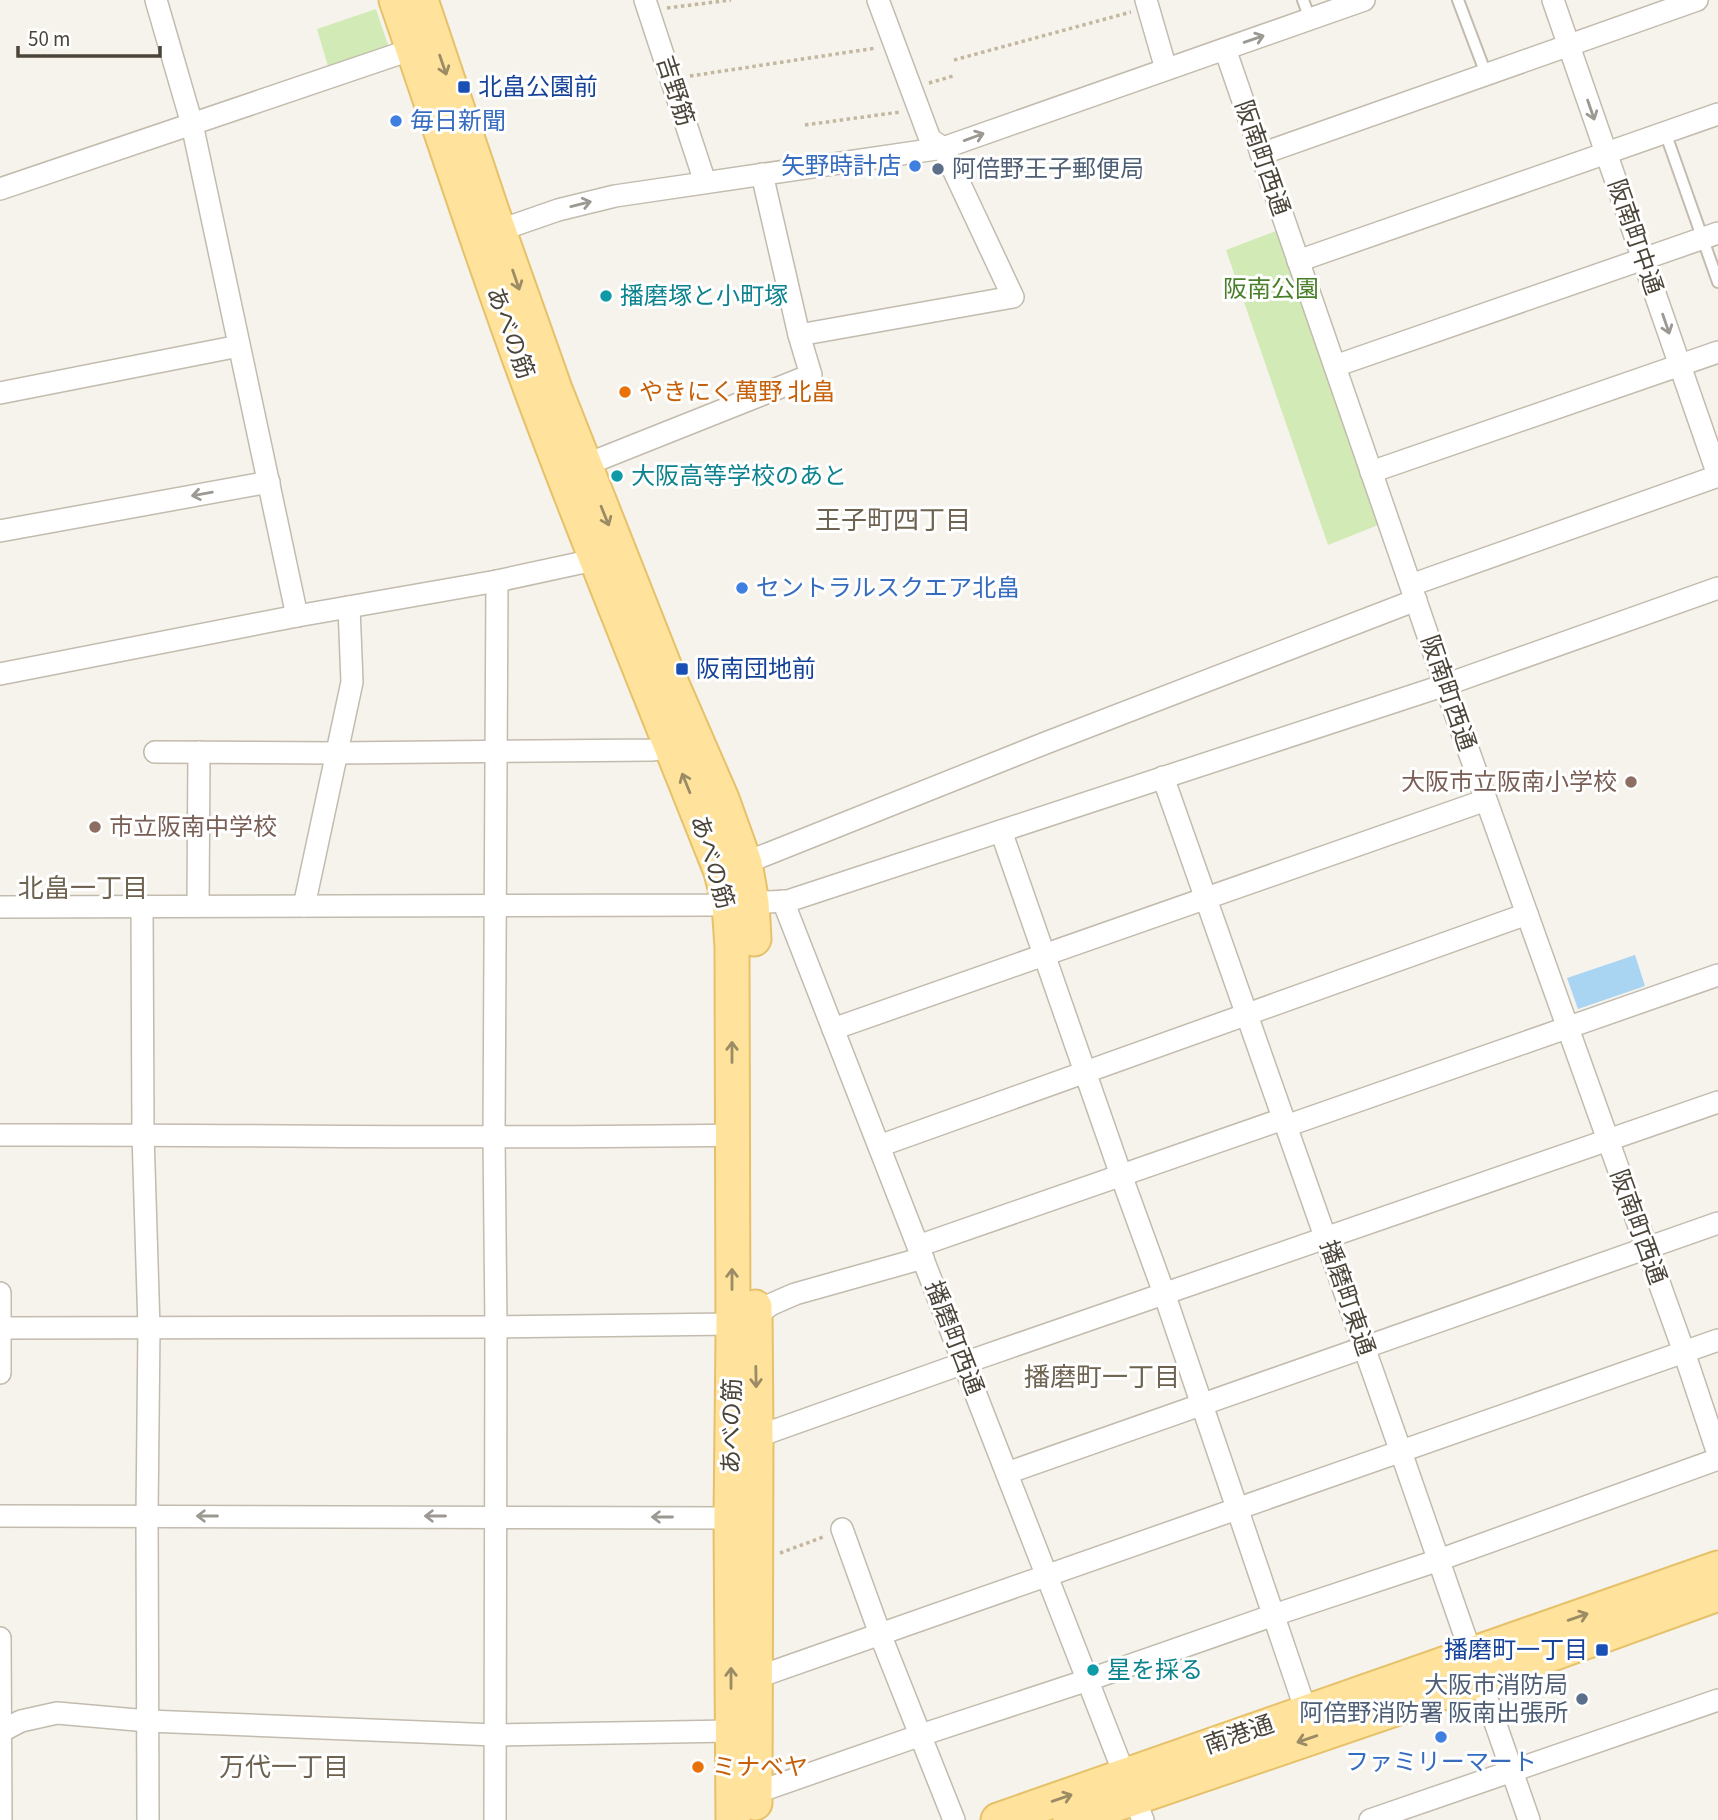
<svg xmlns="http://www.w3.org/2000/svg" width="1718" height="1820" font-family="'Source Sans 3','Noto Sans JP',sans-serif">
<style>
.green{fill:#d2eab5}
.water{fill:#a9d4f2}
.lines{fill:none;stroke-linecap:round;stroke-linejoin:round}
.lane-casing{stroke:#c2bbae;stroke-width:14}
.street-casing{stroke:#c2bbae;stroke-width:24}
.primary-casing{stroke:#e6c16a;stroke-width:37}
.path{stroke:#c4b79f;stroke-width:3.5;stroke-dasharray:3.5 3.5;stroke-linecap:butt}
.lane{stroke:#fff;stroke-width:10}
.street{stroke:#fff;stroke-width:21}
.primary{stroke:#ffe39c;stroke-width:33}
.oneway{stroke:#9c9892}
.oneway2{stroke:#9c8c66}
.transit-dot{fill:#1a4fb4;stroke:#fff;stroke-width:2.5}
.shop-dot{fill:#3f7fe0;stroke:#fff;stroke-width:2.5}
.service-dot{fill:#5c6f8a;stroke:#fff;stroke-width:2.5}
.culture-dot{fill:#0f9aa8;stroke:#fff;stroke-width:2.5}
.food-dot{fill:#e8710a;stroke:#fff;stroke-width:2.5}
.education-dot{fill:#8d6e63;stroke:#fff;stroke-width:2.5}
.labels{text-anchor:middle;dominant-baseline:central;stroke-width:6;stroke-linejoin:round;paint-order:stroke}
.transit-label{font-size:24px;fill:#164399;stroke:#fff;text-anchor:start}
.street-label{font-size:24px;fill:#4b4439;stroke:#fff}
.shop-label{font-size:24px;fill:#366cbe;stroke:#fff;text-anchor:start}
.service-label{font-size:24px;fill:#4e5e75;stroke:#fff;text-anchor:start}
.park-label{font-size:24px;fill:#4a7f2a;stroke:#fff}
.culture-label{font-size:24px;fill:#0d838f;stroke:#fff;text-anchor:start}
.food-label{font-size:24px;fill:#c56008;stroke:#fff;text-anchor:start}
.education-label{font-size:24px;fill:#785e54;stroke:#fff;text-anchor:end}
.neighbourhood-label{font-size:26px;fill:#6e6250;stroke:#fff}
</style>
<rect width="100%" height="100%" fill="#f6f3ec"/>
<g class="green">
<path d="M376,9L390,51L330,73L317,29Z"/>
<path d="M1281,229L1383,523L1328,545L1226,250Z"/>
</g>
<path class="water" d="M1635,955L1645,986L1578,1009L1567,978Z"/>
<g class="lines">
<defs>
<g id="lane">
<path d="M1303,0L1310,19"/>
<path d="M1458,0L1486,74"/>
<path d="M1665,132L1718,282"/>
</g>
<g id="street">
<path d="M156,0L192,124L297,616"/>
<path d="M645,0L705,182"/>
<path d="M1146,0L1166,69"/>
<path d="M1553,0L1718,475"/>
<path d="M1225,49L1445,685L1684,1352L1718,1454"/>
<path d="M1261,154L1697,0"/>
<path d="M0,189L413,49"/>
<path d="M489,234L558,210L615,196L943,148L1364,0"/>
<path d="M1298,261L1718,114"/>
<path d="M799,335L1013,297L943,148L930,139L878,0"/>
<path d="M1335,366L1718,233"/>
<path d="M0,393L239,346"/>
<path d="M585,465L811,375L799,335L762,174"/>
<path d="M1371,472L1718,352"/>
<path d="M0,531L269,482"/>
<path d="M1411,585L1718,476"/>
<path d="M0,674L297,616L497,581L580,563L605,554"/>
<path d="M155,752L336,753L653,750L671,747"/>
<path d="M1163,777L1401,1452L1529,1820"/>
<path d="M1001,831L1121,1175L1164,1293L1306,1711"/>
<path d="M745,863L1043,744L1416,600"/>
<path d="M783,901L1125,1776"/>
<path d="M198,906L199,752"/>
<path d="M304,906L352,682L349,607"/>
<path d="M0,907L709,905L788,901L1445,685L1718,588"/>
<path d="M142,907L143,1134L149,1328L147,1516L148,1820"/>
<path d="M833,1029L1486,800"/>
<path d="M1286,1126L1718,975"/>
<path d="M0,1135C244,1134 488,1140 731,1135"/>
<path d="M879,1146L1527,914"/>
<path d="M918,1246L1283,1119"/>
<path d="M0,1293V1373"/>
<path d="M0,1328L496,1327L732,1324L755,1316L772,1304L795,1294L923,1258"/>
<path d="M756,1437L964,1363L1718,1102"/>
<path d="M1007,1473L1718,1223"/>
<path d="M0,1516L731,1518"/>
<path d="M842,1529L880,1634L954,1820"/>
<path d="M0,1638L1,1820"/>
<path d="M755,1678L1718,1340"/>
<path d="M0,1732L21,1721L57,1713L148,1721L495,1735L731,1731"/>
<path d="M755,1793L921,1735L1088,1680L1274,1615L1439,1560L1718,1459"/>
<path d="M1134,1798L1143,1820"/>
<path d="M495,1820L496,1327L494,1138L497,581"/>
<path d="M1370,1820L1718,1700"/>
</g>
<g id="primary">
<path d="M396,0C441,130 483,261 531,390C591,552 658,712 721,872L729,904L732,947L733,1338L731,1518L733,1820"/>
<path d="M421,0L493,214L555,389L668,675L722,799L745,863L752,903L754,939"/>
<path d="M755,1803L756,1437L755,1307"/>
<path d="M998,1820L1718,1568"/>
<path d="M1070,1820L1480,1680L1718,1594"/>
</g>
</defs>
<use href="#lane" class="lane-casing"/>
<use href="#street" class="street-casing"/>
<use href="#primary" class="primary-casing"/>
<g class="path">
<path d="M667,8L731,0"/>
<path d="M954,60L1131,12"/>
<path d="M690,76L876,48"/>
<path d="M929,83L953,76"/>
<path d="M805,125L900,112"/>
<path d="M780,1553L826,1536"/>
</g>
<use href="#lane" class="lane"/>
<use href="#street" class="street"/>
<use href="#primary" class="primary"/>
</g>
<defs><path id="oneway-shaft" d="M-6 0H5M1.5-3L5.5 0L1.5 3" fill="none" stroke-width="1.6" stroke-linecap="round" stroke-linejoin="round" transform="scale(1.75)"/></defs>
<g class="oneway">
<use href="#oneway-shaft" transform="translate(1254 39) rotate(-19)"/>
<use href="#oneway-shaft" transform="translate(1591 110) rotate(71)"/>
<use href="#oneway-shaft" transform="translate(974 137) rotate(-20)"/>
<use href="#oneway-shaft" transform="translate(581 204) rotate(-14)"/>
<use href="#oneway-shaft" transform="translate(1666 324) rotate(71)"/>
<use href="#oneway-shaft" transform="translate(202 494) rotate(170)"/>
<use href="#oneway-shaft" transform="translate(207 1516) rotate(180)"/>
<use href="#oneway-shaft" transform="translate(435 1516) rotate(180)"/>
<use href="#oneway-shaft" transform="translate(662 1517) rotate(-180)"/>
</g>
<g class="oneway2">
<use href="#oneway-shaft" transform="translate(443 65) rotate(71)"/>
<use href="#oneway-shaft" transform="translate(516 280) rotate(71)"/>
<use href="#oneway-shaft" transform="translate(605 516) rotate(68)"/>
<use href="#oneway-shaft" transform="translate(686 783) rotate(-112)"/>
<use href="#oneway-shaft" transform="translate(732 1052) rotate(-90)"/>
<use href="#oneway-shaft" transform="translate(732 1279) rotate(-90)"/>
<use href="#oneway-shaft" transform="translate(756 1377) rotate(89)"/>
<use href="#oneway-shaft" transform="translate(1578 1617) rotate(-19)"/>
<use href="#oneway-shaft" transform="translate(731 1678) rotate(-90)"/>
<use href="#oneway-shaft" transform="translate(1307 1739) rotate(161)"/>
<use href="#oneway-shaft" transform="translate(1062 1798) rotate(-19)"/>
</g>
<g class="transit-dot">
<rect x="457" y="80" width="14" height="14" rx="3.5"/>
<rect x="675" y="662" width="14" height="14" rx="3.5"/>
<rect x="1595" y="1643" width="14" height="14" rx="3.5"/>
</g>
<g class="shop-dot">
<circle cx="396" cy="121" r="7"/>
<circle cx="915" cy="166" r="7"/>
<circle cx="742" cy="588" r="7"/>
<circle cx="1441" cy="1737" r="7"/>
</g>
<g class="service-dot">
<circle cx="938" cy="169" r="7"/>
<circle cx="1582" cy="1699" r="7"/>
</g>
<g class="culture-dot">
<circle cx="606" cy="296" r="7"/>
<circle cx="617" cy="476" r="7"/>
<circle cx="1093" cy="1670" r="7"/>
</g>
<g class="food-dot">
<circle cx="625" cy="392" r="7"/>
<circle cx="698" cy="1767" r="7"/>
</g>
<g class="education-dot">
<circle cx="1631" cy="782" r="7"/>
<circle cx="95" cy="827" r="7"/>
</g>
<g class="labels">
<g class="transit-label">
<text x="478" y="87">北畠公園前</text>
<text x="696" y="669">阪南団地前</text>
<text x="1588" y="1650" text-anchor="end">播磨町一丁目</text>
</g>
<g class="street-label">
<text transform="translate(675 91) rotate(72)">吉野筋</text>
<text transform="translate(1262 158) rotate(71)">阪南町西通</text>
<text transform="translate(1635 237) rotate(71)">阪南町中通</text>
<text transform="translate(510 333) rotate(70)">あべの筋</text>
<text transform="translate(1448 693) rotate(71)">阪南町西通</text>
<text transform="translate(712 862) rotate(73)">あべの筋</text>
<text transform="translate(1638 1227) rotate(70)">阪南町西通</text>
<text transform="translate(1347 1298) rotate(71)">播磨町東通</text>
<text transform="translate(954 1338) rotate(69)">播磨町西通</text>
<text transform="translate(732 1426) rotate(-89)">あべの筋</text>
<text transform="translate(1239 1735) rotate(-19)">南港通</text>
</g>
<g class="shop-label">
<text x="410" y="121">毎日新聞</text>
<text x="901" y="166" text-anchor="end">矢野時計店</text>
<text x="756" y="588">セントラルスクエア北畠</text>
<text x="1441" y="1762" text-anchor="middle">ファミリーマート</text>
</g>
<g class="service-label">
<text x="952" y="169">阿倍野王子郵便局</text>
<text x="1568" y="1685" text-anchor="end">大阪市消防局<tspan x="1568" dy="28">阿倍野消防署 阪南出張所</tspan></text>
</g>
<g class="park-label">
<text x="1271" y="289">阪南公園</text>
</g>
<g class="culture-label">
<text x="620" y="296">播磨塚と小町塚</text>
<text x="631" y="476">大阪高等学校のあと</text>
<text x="1107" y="1670">星を採る</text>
</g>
<g class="food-label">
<text x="639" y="392">やきにく萬野 北畠</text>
<text x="712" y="1767">ミナベヤ</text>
</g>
<g class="education-label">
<text x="1617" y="782">大阪市立阪南小学校</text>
<text x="109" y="827" text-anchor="start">市立阪南中学校</text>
</g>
<g class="neighbourhood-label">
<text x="893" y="520">王子町四丁目</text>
<text x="83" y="888">北畠一丁目</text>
<text x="1102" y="1377">播磨町一丁目</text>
<text x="284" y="1767">万代一丁目</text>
</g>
</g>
<path d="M18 46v10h142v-10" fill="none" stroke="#4b4439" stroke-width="3.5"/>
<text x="28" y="46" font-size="21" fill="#4b4439" stroke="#ffffff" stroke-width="5" paint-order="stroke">50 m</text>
</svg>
